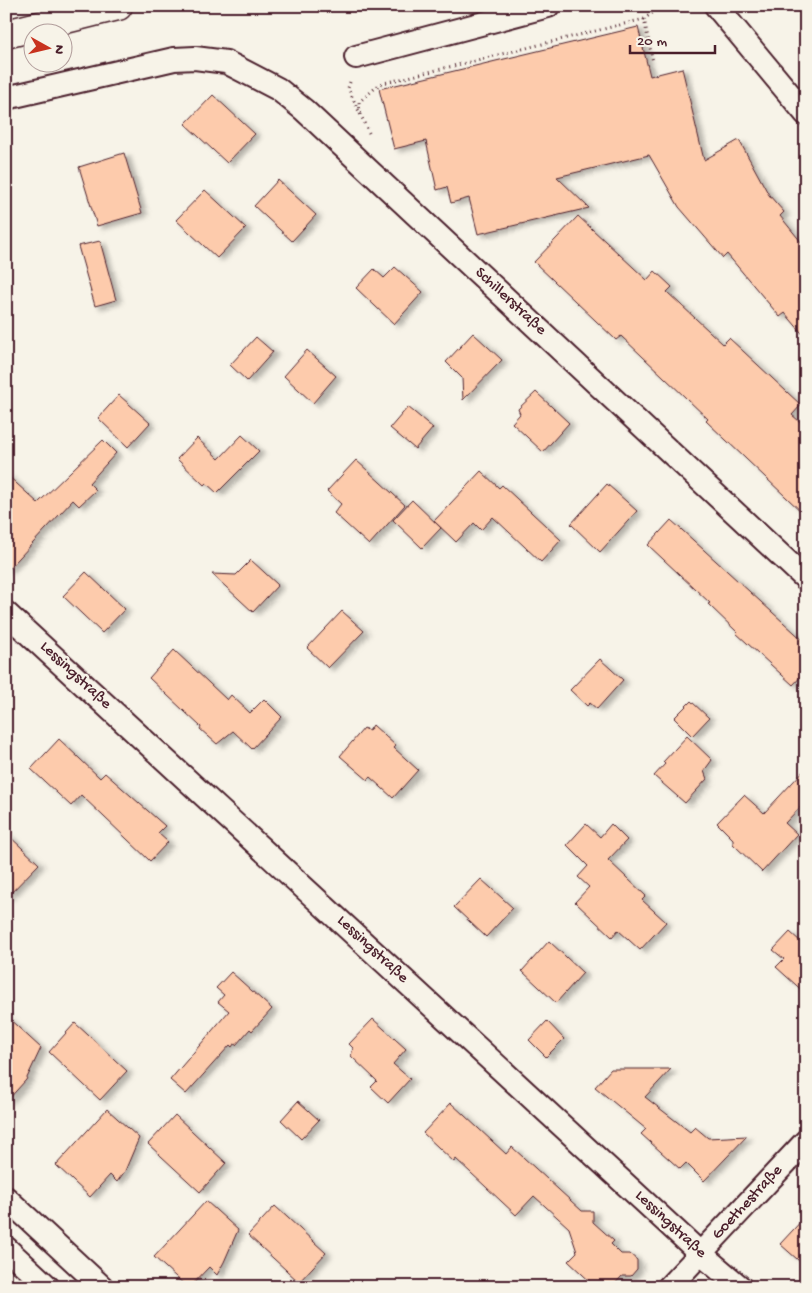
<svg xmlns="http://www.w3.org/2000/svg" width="812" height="1293" font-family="'Gochi Hand',sans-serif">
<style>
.building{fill:#fdcbac;stroke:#4a1f2b;filter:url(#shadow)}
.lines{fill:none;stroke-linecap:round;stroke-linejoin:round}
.street-casing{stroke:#4a1f2b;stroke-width:26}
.highway-casing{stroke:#4a1f2b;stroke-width:31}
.path{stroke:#4a1f2b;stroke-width:3;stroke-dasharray:1 4;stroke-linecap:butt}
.street{stroke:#f7f3e8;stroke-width:22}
.highway{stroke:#f7f3e8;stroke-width:28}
.labels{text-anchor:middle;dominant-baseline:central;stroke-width:5;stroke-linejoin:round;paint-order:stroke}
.street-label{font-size:16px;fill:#4a1f2b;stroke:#f7f3e8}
</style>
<defs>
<filter id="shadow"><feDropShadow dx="5.5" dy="3" stdDeviation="2.5" flood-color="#0004"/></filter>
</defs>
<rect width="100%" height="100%" fill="#f7f3e8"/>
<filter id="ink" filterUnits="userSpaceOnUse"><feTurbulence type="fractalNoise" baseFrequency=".02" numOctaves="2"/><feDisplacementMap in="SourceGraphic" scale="10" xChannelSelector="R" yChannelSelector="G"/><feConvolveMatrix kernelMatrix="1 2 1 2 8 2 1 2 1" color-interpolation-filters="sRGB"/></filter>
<g filter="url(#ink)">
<g class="building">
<path d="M638,27L650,76L682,68L704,160L739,140L769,195L784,212L780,216L806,248V338L785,313L780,317L727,254L723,258L679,207L649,155L557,177L589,208L478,234L469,198L451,203L447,187L437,190L426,141L394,149L379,89Z"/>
<path d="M213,95L255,134L227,163L185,124Z"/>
<path d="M124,153L142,213L97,226L79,167Z"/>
<path d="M278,180L316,215L292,241L254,206Z"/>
<path d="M205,190L246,228L217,258L176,220Z"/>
<path d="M578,216L647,280L655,271L672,287L667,292L723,344L729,338L801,405L792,415L806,427V516L706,421L708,419L621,336L616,340L534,262Z"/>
<path d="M100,241L116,300L95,306L78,246Z"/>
<path d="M395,267L423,292L394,324L356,288L374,269L384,278Z"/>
<path d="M473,333L502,360L463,400L462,378L446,362Z"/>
<path d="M256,337L273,352L247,381L230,365Z"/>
<path d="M307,350L336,376L313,403L284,376Z"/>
<path d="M536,392L569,423L543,452L512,423L520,414L518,409Z"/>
<path d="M119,395L150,423L128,447L98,418Z"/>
<path d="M408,407L433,428L415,449L390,428Z"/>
<path d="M242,435L259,451L217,493L206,483L204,485L177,459L197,438L219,459Z"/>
<path d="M103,440L116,453L89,483L96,490L79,506L73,500L6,572V474L38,503Z"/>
<path d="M356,460L405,505L369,545L334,513L341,504L327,491Z"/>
<path d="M481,471L499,488L502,485L561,540L541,562L493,517L481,530L474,523L456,542L434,521Z"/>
<path d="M607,484L637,511L600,552L571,524Z"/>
<path d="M412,500L441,528L422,548L393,520Z"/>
<path d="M671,520L806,643V671L793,685L736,633L737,632L708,604L710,603L648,545Z"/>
<path d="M251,560L278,585L253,612L212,574L236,575Z"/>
<path d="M86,572L125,609L102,633L63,596Z"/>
<path d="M342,611L364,631L328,668L307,648Z"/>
<path d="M174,650L227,700L231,695L250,713L264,699L282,717L252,749L233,731L217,744L200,729L201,727L149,678Z"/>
<path d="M600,659L623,680L597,709L590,703L587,706L570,690Z"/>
<path d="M691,701L709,718L692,736L674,718Z"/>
<path d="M373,725L396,746L394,748L418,770L393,798L370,777L368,780L340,756L364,728L369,731Z"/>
<path d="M687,736L712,760L704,771L707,779L685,803L654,776L665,764L663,762Z"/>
<path d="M59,739L100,778L105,773L165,826L158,833L168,842L150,861L81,795L71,806L31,769Z"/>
<path d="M806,768V801L785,823L797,834L762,872L733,844V839L717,823L744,795L764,813Z"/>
<path d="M586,824L600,837L611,824L627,840L608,860L646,896L642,900L666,922L640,950L618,930L612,937L575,902L589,887L578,877L588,866L567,845Z"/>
<path d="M6,833L39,864L6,898Z"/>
<path d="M481,879L513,908L486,937L454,907Z"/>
<path d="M790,932L801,942L806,937V994L776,967L784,959L773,950Z"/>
<path d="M549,941L583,973L556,1003L522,971Z"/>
<path d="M231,972L272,1009L252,1031L250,1029L236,1045L234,1044L232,1047L230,1045L186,1094L170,1080L229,1011L218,1002L224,995L216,988Z"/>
<path d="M6,1016L41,1048L26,1080L6,1102Z"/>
<path d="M373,1019L406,1049L393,1064L410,1079L388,1103L371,1087L377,1081L351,1056L353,1048L349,1044Z"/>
<path d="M547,1021L564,1039L546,1057L529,1040Z"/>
<path d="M75,1023L127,1071L100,1100L49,1052Z"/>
<path d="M611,1069H671L645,1097L690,1132L695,1127L708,1138L747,1136L704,1181L686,1163L680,1169L641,1134L646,1129L595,1087Z"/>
<path d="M298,1101L319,1120L301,1139L281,1120Z"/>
<path d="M451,1103L506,1154L512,1147L582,1211H593V1222L614,1241L611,1244L621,1254H630L637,1260V1269L631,1276H622L612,1287H596L568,1261L577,1252L569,1228L534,1196L516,1215L456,1159L454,1162L423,1133Z"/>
<path d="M107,1109L139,1138L125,1171L117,1182L110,1175L90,1197L56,1165Z"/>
<path d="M175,1115L226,1163L200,1192L148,1144Z"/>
<path d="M206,1201L238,1230L224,1262L217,1275L209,1267L190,1287H187L154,1257Z"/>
<path d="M275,1206L326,1253L299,1282L248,1235Z"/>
<path d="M806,1216V1267L780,1244Z"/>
</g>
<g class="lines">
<defs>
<g id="street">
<path d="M716,6L806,114"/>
<path d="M356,57L548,6"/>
<path d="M6,98L174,59L195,58L226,62L278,89L304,110L806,579"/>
<path d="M6,613L700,1253L740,1287"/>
<path d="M6,1198L102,1287"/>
<path d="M6,1248L48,1287"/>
<path d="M669,1287L806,1141"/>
</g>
<path id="highway" d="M6,34L118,6"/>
</defs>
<use href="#street" class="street-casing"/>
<use href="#highway" class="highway-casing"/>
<g class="path">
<path d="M644,19L653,62"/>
<path d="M350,82L348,88L370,135"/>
<path d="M360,113L359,102L380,84L644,19L662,6"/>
</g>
<use href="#street" class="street"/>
<use href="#highway" class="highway"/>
</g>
</g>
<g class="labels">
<g class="street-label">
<text transform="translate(510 302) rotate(43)">Schillerstraße</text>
<text transform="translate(75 676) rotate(43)">Lessingstraße</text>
<text transform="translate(372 950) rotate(43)">Lessingstraße</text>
<text transform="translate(748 1203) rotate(-47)">Goethestraße</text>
<text transform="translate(670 1225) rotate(43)">Lessingstraße</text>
</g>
</g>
<rect width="812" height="1293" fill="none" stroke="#f7f3e8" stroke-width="25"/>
<rect x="12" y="12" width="787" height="1268" fill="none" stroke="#4a1f2b" stroke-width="2" filter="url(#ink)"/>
<g transform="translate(48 48) rotate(98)"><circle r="24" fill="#f7f3e8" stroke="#b29e9c"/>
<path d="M0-4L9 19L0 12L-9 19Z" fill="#c8321e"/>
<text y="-8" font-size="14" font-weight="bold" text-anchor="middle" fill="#4a1f2b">N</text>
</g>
<path d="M630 45v8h85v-8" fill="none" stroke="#4a1f2b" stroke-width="2.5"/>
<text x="637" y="45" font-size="15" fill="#4a1f2b" stroke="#f7f3e8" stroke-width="4" paint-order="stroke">20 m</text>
</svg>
